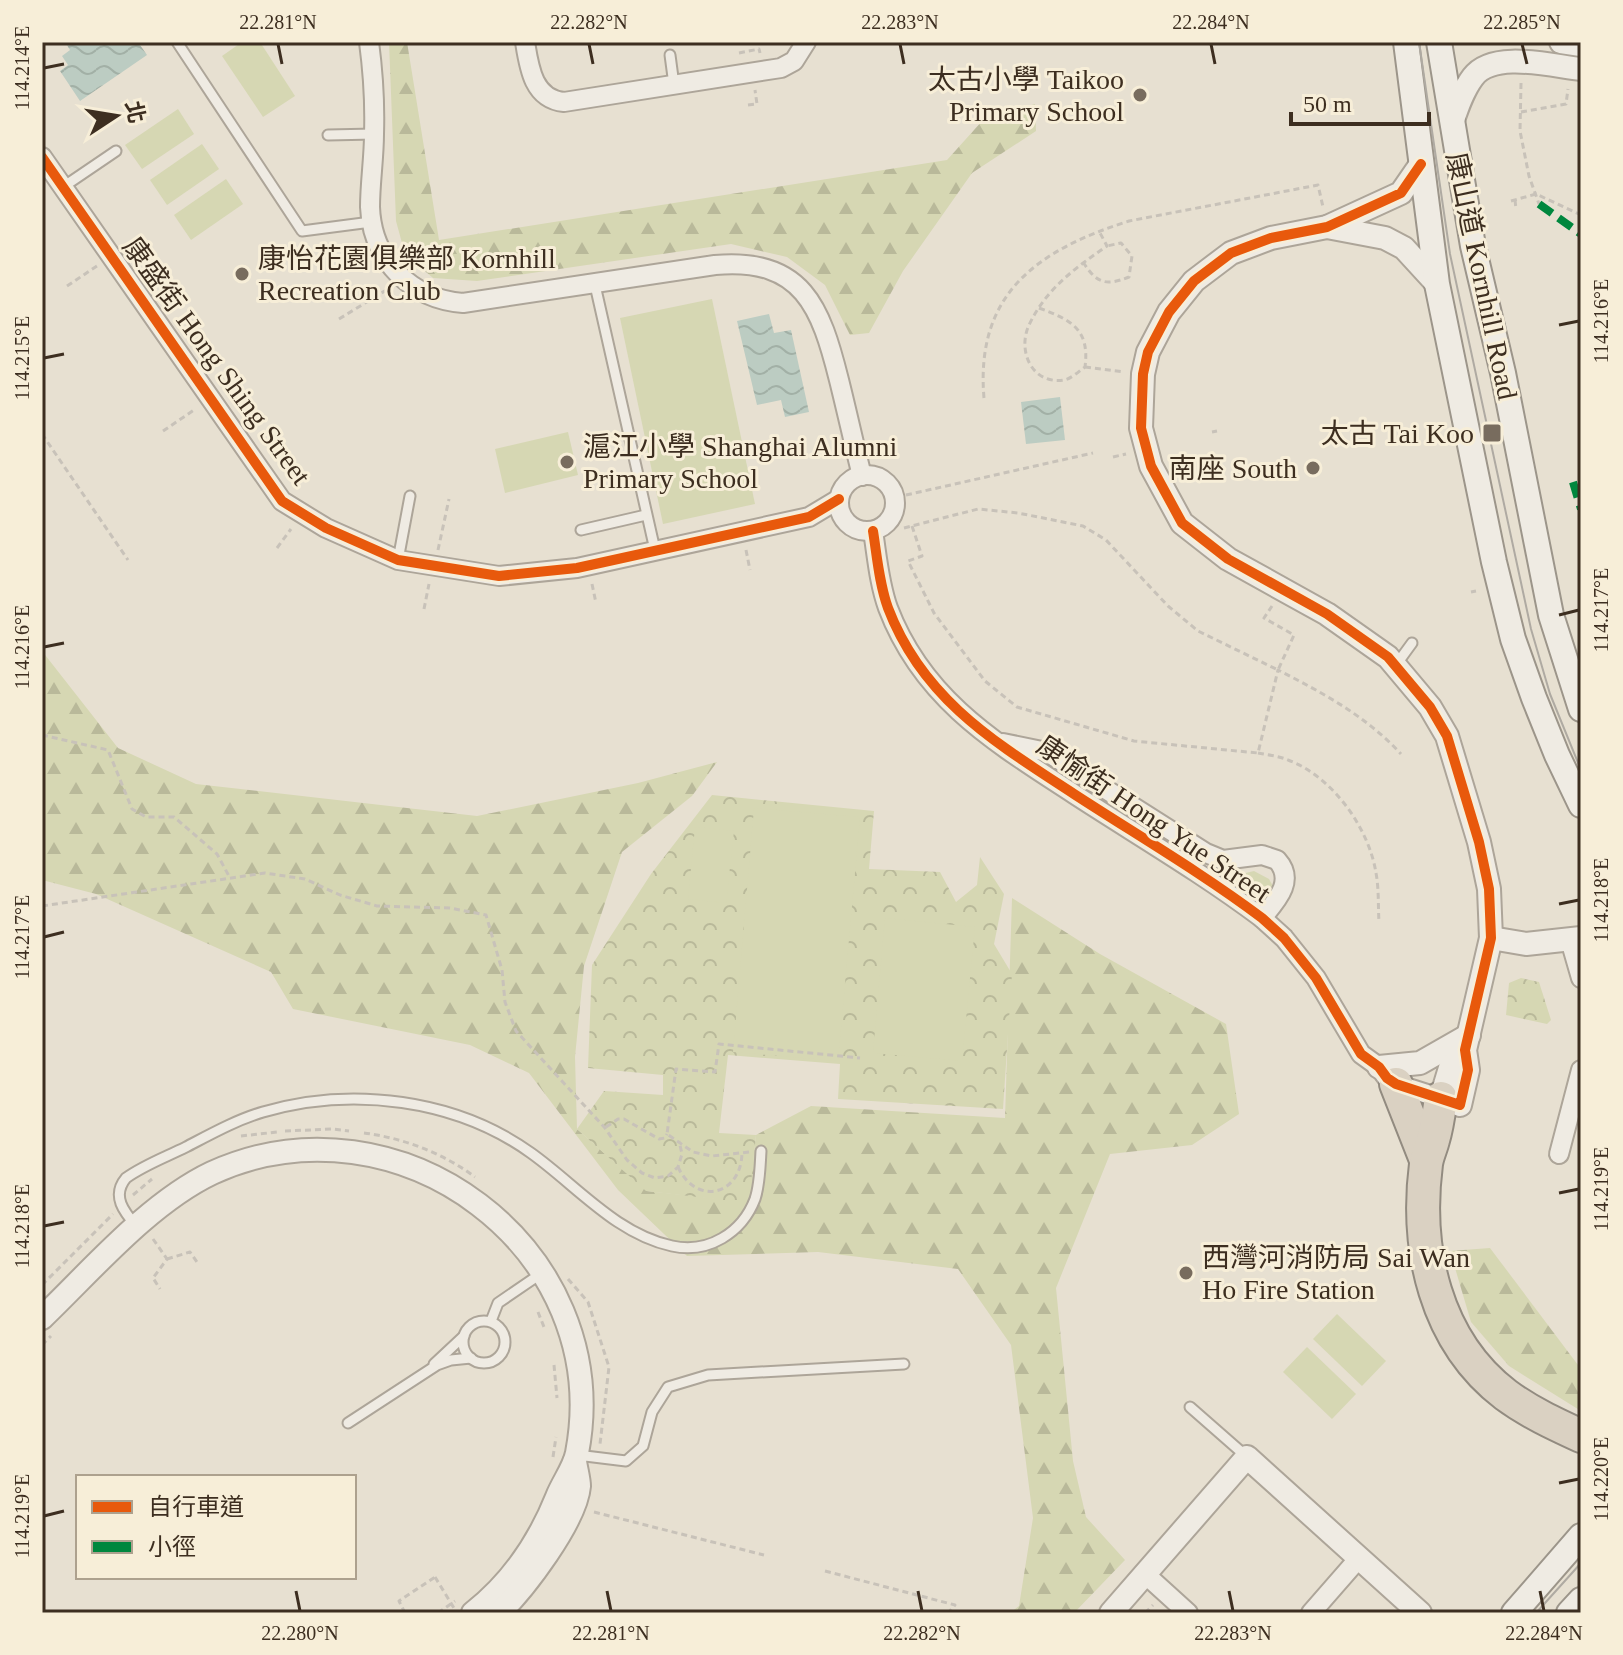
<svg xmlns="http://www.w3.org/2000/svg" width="1623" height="1655" font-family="'Times New Roman','Noto Sans TC',serif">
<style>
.grass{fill:url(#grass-tufts)}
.forest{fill:url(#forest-firs)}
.park{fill:url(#park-crowns)}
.pitch{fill:#d6d7b3}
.water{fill:url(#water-waves)}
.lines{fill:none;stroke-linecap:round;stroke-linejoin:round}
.service-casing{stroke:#ada599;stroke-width:13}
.minor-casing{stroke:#ada599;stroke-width:22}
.tertiary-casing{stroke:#ada599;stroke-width:26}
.secondary-casing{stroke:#9c958a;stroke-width:28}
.motorway-casing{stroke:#928b80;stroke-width:36}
.path{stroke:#c8c2b9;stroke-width:3;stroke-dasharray:6 4;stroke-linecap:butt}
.service{stroke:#efebe3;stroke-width:9}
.minor{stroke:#efebe3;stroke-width:18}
.tertiary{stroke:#efebe3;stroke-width:22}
.secondary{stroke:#efebe3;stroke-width:24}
.motorway{stroke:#dad1c2;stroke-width:32}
.tram{stroke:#afaaa2;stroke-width:2}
.path-bridge{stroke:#c8c2b9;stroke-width:3;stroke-dasharray:6 4;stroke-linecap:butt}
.quiet{stroke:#00873e;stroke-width:8;stroke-dasharray:16 8;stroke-linecap:butt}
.cycleway-casing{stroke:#f7eed8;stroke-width:15}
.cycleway{stroke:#e8590c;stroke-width:10}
.ticks{fill:none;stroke:#3d2e20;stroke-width:3}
.poi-dot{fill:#786c5e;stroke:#f7eed8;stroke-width:3}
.labels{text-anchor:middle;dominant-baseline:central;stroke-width:6;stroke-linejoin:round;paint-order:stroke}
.poi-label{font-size:28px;fill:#3d2e20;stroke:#f7eed8;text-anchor:end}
.street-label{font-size:28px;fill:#3d2e20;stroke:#f7eed8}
.neatline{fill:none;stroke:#3d2e20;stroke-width:3}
.ticks-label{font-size:20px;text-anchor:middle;fill:#3d2e20}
</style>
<defs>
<pattern id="grass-tufts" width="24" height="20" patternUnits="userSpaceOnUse" patternTransform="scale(2)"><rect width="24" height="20" fill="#d6d7b3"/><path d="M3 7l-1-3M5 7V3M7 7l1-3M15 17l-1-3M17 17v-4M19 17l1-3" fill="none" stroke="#b9b99a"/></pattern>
<pattern id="forest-firs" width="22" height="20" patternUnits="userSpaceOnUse" patternTransform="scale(2)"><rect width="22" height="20" fill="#d6d7b3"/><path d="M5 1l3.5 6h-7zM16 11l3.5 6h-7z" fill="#b9b99a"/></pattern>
<pattern id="park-crowns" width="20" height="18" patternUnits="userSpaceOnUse" patternTransform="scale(2)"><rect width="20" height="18" fill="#d6d7b3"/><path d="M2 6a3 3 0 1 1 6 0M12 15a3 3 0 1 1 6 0" fill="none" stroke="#b9b99a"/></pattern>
<pattern id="water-waves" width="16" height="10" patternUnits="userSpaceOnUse" patternTransform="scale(2)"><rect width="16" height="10" fill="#bcccc2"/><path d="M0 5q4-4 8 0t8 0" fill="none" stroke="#a2b0a6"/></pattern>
</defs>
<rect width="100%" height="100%" fill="#e7e0d1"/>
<path class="grass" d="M1254,871L1269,879L1274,888L1267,913L1220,879Z"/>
<g class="forest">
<path d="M389,42H407L439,240L947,160L983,120L1035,104L1036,131L972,173L903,271L869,333L850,335L825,285L787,257L731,244L477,281L433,278L405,254L396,221Z"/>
<path d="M42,651L118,748L196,784L477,816L638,783L717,762L692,796L622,852L584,966L575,1057L577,1129L647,1191L748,1202L756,1135L811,1106L1005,1118L1012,898L1100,954L1226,1024L1239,1114L1192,1145L1110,1154L1056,1288L1073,1461L1086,1517L1125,1560L1074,1613H1010L1019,1606L1033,1518L1011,1345L958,1269L818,1252L687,1256L618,1190L529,1073L470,1045L293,1009L271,972L96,894L42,880Z"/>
<path d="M1490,1248L1581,1369V1411L1509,1366L1471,1322L1450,1251Z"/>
</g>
<g class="park">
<path d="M712,795L874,811L869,869L940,872L956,902L977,885L980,857L1004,894L994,944L1012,974L1003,1109L838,1099L840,1064L728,1055L719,1133L756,1135L749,1203L646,1191L577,1129L604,1091L663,1095V1075L588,1068L592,965L651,874Z"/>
<path d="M1521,978L1539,982L1551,1020L1547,1024L1506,1015L1509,983Z"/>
</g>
<g class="pitch">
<path d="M242,42H260L295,96L263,117L222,56Z"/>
<path d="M178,109L194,134L142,169L125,145Z"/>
<path d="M202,144L219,169L167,205L150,180Z"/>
<path d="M226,179L243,204L191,240L174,215Z"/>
<path d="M712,299L755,504L663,524L620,318Z"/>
<path d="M568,432L578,475L505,493L495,449Z"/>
<path d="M754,808L860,817L838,1061L733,1052Z"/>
<path d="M695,827L734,831L726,903L688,899Z"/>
<path d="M885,918L975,927L962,1061L873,1053Z"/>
<path d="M1337,1314L1386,1361L1362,1386L1313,1339Z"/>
<path d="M1307,1347L1356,1394L1332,1419L1283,1372Z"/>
</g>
<g class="water">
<path d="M65,42H138L147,55L80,101L60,71L68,65L62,56L70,50Z"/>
<path d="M769,314L774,333L791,330L809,412L785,417L781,400L757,405L737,321Z"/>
<path d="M1060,397L1065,440L1026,444L1021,402Z"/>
</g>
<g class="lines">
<defs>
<g id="service">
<path d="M177,42L302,231L371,222"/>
<path d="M670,55L674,85"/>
<path d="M328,135L374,134"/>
<path d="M63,187L116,151"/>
<path d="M595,285L655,550"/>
<path d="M581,530L646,515"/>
<path d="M398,560L410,496"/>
<path d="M1396,665L1412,643"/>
<path d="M137,1227C124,1212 111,1196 126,1178C144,1165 166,1157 186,1147C211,1134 236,1120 263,1112C352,1086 456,1099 531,1153C576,1185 616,1234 672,1246C708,1254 742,1233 755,1199C760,1184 760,1167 761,1151"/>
<circle cx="484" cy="1342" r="21"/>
<path d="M491,1321L498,1303L539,1275"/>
<path d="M434,1364L464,1336"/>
<path d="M1190,1407L1247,1457"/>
<path d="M348,1423L437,1365L451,1360L471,1358"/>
<path d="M577,1455L626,1461L643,1446L652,1412L668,1387L708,1375L904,1364"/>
</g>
<g id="minor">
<path d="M369,42C373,72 375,103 374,134C374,158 370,183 370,207C372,260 411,299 463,303L715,265C803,257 821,308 839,380C847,412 854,444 862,476"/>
<path d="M525,42C529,67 533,99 564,102L781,68L794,61L806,42"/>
<path d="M42,157L282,501L326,528L398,560L499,576L577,568L809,517L839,499"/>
<circle cx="867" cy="503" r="28"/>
<path d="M873,531C877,556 879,583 888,608C923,700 996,743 1074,794C1137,835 1202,873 1262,918L1284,938L1316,978L1361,1054L1379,1067L1387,1078L1396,1084L1449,1101"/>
<path d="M1003,743L1047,752L1206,853L1223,860L1262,855L1277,860C1296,881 1276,901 1262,918"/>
<path d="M1570,940L1581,978"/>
<path d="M1559,1154L1581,1070"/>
<path d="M1145,1574L1188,1613"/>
<path d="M1311,1613L1359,1558"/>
</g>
<g id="tertiary">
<path d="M1561,42L1581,45"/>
<path d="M1452,123C1457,108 1463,90 1473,77C1493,50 1552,66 1581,69"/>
<path d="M1421,164L1401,193L1327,227L1271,238L1231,253L1194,281L1169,312L1148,352L1143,374L1141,428L1151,466L1182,523L1228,559L1327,614L1388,657L1430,707L1447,736L1479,842L1489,889L1491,938L1465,1050L1468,1070L1460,1105"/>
<path d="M1327,227L1385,238L1404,248L1437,284"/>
<path d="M1491,938L1526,944L1581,938"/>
<path d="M1379,1067L1420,1063L1469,1035"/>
<path d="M1441,1098L1450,1068L1465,1050"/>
<path d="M42,1318C92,1270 149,1203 212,1173C398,1088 616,1249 577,1453C574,1468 563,1482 557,1497C539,1542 511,1583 473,1613"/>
<path d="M499,1613C524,1589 576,1521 579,1486C579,1479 576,1469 575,1461"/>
<path d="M1111,1613L1247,1457L1420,1613"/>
</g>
<g id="secondary">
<path d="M1406,42L1437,284L1494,562L1513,639L1534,698L1557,755L1581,805"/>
<path d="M1439,42L1473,246L1503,373L1551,615L1581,709"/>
<path d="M1514,1613L1581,1536"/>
<path d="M1569,1613L1581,1600"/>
</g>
<g id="motorway">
<path d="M1396,1084L1426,1160"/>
<path d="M1441,1098C1439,1112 1437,1127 1433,1140C1431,1148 1427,1156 1426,1164C1415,1249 1435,1341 1506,1395C1529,1412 1555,1424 1581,1436"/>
</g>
</defs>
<use href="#service" class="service-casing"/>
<use href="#minor" class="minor-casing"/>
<use href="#tertiary" class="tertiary-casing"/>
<use href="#secondary" class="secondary-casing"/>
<use href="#motorway" class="motorway-casing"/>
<g class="path">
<path d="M739,53L759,49L760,53"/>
<path d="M1521,83L1520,131L1529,176L1539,204"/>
<path d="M748,105L757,104L755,90"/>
<path d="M1521,112L1566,104L1568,89"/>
<path d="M1515,200L1516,209"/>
<path d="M1511,201L1536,194L1581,215"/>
<path d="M1083,262C1097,284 1106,286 1129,277L1132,256L1121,243L1107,246"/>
<path d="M67,286L97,266"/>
<path d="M1039,308C1071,320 1090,329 1085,367C1079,371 1071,379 1064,380C1032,385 1017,351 1029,325C1046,289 1075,268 1107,246L1099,231"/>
<path d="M339,319L388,289"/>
<path d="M1085,367L1124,372"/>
<path d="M984,398C975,293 1038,250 1129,221L1318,185L1323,207"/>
<path d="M163,431L194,410"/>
<path d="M1212,432L1217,431"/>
<path d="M42,434L128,560"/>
<path d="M1113,457L1126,454"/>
<path d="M906,495L1093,453"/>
<path d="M1580,515L1581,520"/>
<path d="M912,526L922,556L908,561L934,613L985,681L1017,707L1134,741L1258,753L1278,670C1323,693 1366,716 1401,754"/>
<path d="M904,528L978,509L1018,513L1083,526L1106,540L1168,606L1198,631L1278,670L1294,635L1264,618L1272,606"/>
<path d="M277,548L291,529"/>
<path d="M438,550L449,499"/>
<path d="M746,550L750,570"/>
<path d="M592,584L596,603"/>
<path d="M1471,592L1476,591"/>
<path d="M424,609L429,584"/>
<path d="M42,735L108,750L132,809L146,817H174L217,854L230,878"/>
<path d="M1258,753C1268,755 1279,756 1288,760C1332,776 1369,828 1376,873C1379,889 1378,906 1379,922"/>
<path d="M42,906L265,873L305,879L340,895L377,906L450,908L486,915L502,970L505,1002L516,1031L605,1128L627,1160L642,1173L655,1178L668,1176L678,1167L682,1154L679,1141"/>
<path d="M606,1127L618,1119H624L659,1139L665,1138L667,1134"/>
<path d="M285,1131L332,1129L349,1131"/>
<path d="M364,1133C403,1138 443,1153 475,1177"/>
<path d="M241,1136L277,1132"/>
<path d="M749,1152L712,1156L693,1152L667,1134L676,1069L715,1072L719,1044L860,1058"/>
<path d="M678,1167C696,1206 741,1196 742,1153"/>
<path d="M133,1195L152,1179"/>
<path d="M153,1239L167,1259L153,1278L160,1289"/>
<path d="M167,1259L190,1252L197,1262"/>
<path d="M568,1279L588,1302L609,1367L600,1444"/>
<path d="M42,1285L113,1214"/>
<path d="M538,1312L544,1327"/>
<path d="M42,1345L51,1336"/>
<path d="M554,1365L557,1398"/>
<path d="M553,1457L556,1437"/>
<path d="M594,1512L764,1555"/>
<path d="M825,1571L955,1605L948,1613"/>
<path d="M405,1613L399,1601L435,1577"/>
<path d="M438,1613L455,1601"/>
<path d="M1145,1613L1153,1605"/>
</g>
<use href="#service" class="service"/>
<use href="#minor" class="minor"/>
<use href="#tertiary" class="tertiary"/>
<use href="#secondary" class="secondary"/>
<use href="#motorway" class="motorway"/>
<g class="tram">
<path d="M1419,42L1450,254L1531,629L1550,694L1581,770"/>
<path d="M1536,1613L1581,1563"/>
</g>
<path class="path-bridge" d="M435,1577L457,1613"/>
<g class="quiet">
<path d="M1539,204L1581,234"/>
<path d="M1573,482L1581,509"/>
</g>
<defs>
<g id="cycleway">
<path d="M42,157L282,501L326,528L398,560L499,576L577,568L809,517L839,499"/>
<path d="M873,531C877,556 879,583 888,608C923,700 996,743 1074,794C1137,835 1202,873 1262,918L1284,938L1316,978L1361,1054L1379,1067L1387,1078L1396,1084L1460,1105L1468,1070L1465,1050L1491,938L1489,889L1479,842L1447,736L1430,707L1388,657L1327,614L1228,559L1182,523L1151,466L1141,428L1143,374L1148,352L1169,312L1194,281L1231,253L1271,238L1327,227L1401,193L1421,164"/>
</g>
</defs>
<use href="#cycleway" class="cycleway-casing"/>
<use href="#cycleway" class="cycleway"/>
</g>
<path class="ticks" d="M278,44L282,64M589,44L593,64M900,44L904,64M1211,44L1215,64M1522,44L1527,64M44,68L64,64M1559,325L1579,321M44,358L64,354M1559,615L1579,610M44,647L64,643M1559,904L1579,900M44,937L64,932M1559,1193L1579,1189M44,1226L64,1222M1559,1483L1579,1479M44,1516L64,1511M296,1591L300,1611M607,1591L611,1611M918,1591L922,1611M1229,1591L1233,1611M1540,1591L1544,1611"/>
<g class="poi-dot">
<circle cx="1140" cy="95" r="8"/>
<circle cx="242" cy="274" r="8"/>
<rect x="1482" y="423" width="20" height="20" rx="4"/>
<circle cx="567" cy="462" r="8"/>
<circle cx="1313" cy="468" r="8"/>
<circle cx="1186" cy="1273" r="8"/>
</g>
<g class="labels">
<g class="poi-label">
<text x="1124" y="79">太古小學 Taikoo<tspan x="1124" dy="32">Primary School</tspan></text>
<text x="258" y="258" text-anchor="start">康怡花園俱樂部 Kornhill<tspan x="258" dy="32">Recreation Club</tspan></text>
<text x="1474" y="433">太古 Tai Koo</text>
<text x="583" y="446" text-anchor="start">滬江小學 Shanghai Alumni<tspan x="583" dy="32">Primary School</tspan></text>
<text x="1297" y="468">南座 South</text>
<text x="1202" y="1257" text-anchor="start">西灣河消防局 Sai Wan<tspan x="1202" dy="32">Ho Fire Station</tspan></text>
</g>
<g class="street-label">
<text transform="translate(1482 276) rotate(78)">康山道 Kornhill Road</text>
<text transform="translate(217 361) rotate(54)">康盛街 Hong Shing Street</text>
<text transform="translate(1154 819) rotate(34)">康愉街 Hong Yue Street</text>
</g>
</g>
<rect width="1623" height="1655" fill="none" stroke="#f7eed8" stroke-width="88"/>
<rect x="76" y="1475" width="280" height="104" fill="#f7eed8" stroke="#ada18e" stroke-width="2"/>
<rect x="92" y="1501" width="40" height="12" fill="#e8590c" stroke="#ada18e" stroke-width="2"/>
<text x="148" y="1515" font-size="24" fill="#3d2e20">自行車道</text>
<rect x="92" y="1541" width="40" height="12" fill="#00873e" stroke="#ada18e" stroke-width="2"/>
<text x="148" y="1555" font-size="24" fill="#3d2e20">小徑</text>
<g transform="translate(116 116) rotate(78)" stroke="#f7eed8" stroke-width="6" paint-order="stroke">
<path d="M0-6L14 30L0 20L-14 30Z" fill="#3d2e20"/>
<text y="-12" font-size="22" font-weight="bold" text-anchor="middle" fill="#3d2e20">北</text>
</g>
<path d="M1291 112v12h138v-12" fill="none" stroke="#3d2e20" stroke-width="4"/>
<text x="1303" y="112" font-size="24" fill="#3d2e20" stroke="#f7eed8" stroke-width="6" paint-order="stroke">50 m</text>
<rect x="44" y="44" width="1535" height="1567" class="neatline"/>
<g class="ticks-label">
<text x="278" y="29">22.281°N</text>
<text x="589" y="29">22.282°N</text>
<text x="900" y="29">22.283°N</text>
<text x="1211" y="29">22.284°N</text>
<text x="1522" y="29">22.285°N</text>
<text transform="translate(22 68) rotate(-90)" y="7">114.214°E</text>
<text transform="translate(1601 321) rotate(-90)" y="7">114.216°E</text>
<text transform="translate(22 358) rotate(-90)" y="7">114.215°E</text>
<text transform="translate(1601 610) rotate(-90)" y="7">114.217°E</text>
<text transform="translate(22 647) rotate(-90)" y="7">114.216°E</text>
<text transform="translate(1601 900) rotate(-90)" y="7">114.218°E</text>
<text transform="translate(22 937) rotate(-90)" y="7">114.217°E</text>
<text transform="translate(1601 1189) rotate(-90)" y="7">114.219°E</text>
<text transform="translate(22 1226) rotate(-90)" y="7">114.218°E</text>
<text transform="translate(1601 1479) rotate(-90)" y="7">114.220°E</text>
<text transform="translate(22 1516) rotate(-90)" y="7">114.219°E</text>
<text x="300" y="1640">22.280°N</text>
<text x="611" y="1640">22.281°N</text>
<text x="922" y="1640">22.282°N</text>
<text x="1233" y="1640">22.283°N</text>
<text x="1544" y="1640">22.284°N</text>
</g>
</svg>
